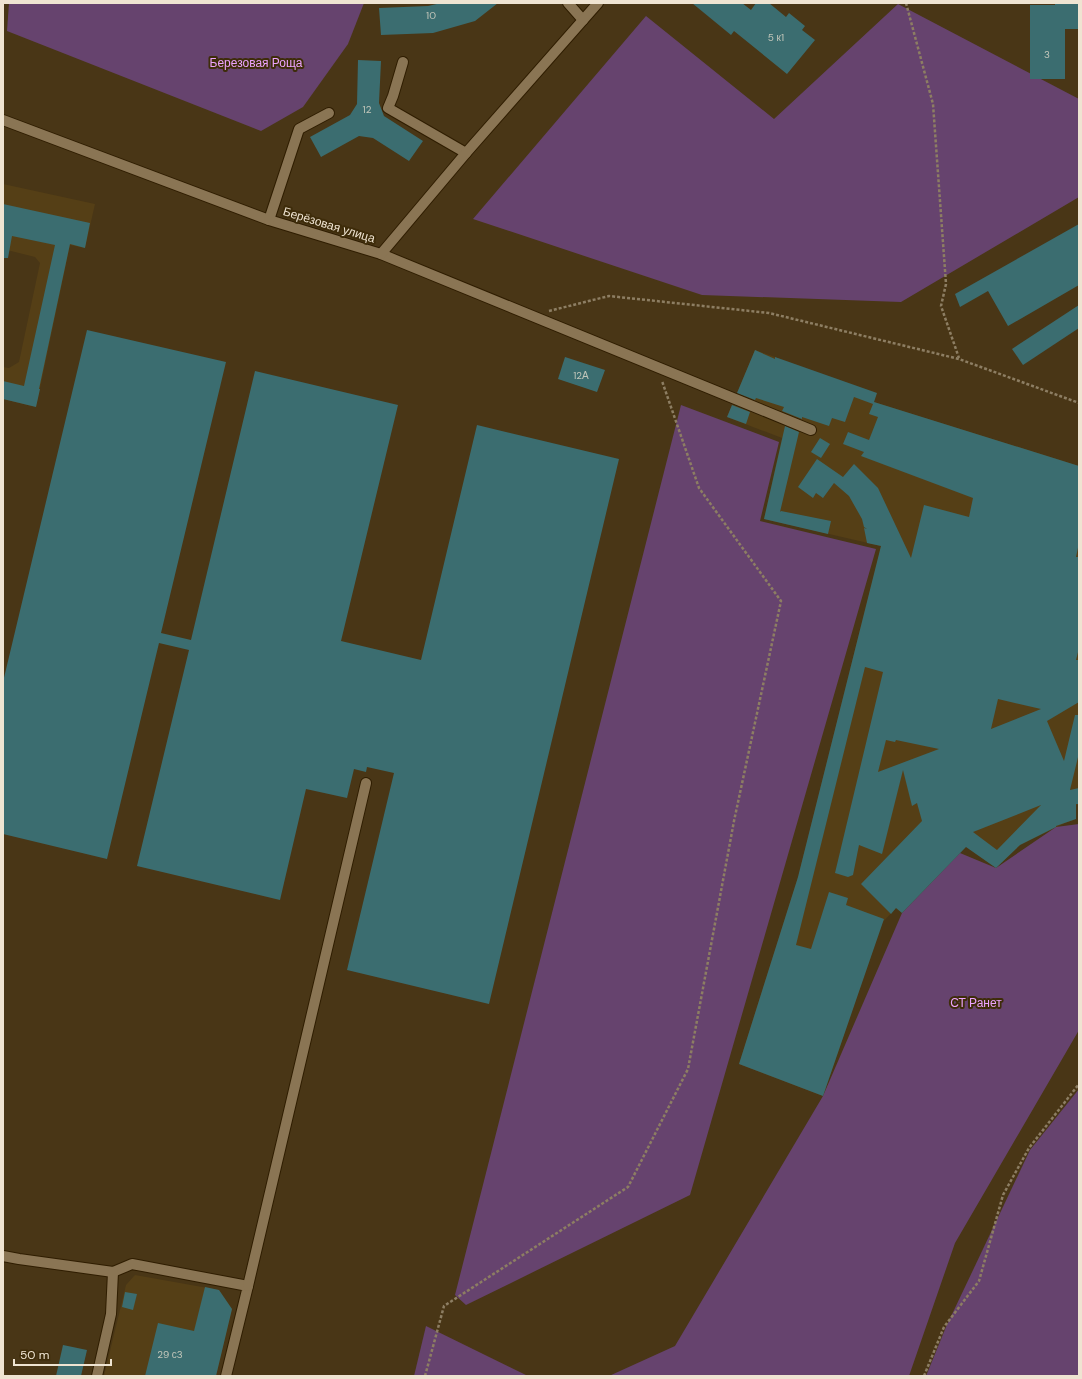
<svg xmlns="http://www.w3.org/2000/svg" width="1082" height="1379" font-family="'DM Sans',sans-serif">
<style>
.built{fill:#553f16}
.green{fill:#66436e}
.building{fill:#3b6d70;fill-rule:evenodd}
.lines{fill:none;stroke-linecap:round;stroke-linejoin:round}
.minor-casing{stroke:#2f1d00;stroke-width:12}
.path{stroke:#8d7e63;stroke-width:2.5;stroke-dasharray:3 2;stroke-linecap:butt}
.minor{stroke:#8a7554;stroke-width:10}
.labels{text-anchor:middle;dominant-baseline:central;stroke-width:4;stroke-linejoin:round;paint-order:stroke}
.number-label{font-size:10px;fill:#c2c6ba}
.park-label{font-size:12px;fill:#eca3fe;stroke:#3e2c0a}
.street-label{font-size:12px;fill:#efe4d2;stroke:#3e2c0a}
</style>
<rect width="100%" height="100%" fill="#493616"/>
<g class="built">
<path d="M3,184L95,204L85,248L70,245L36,407L3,399V367L9,368L19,362L40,263L35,257L3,249Z"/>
<path d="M755,350L775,357L874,402L1079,466V804L1076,805V819L1065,823L1020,845L996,868L966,846L902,913L896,908L882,923L823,1096L739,1064L798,877L881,546L764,519L782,438L727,417Z"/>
<path d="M135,1275L219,1290L232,1309L216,1376H104L126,1285Z"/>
</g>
<g class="green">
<path d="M9,3H364L348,44L303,107L261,131L7,31Z"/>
<path d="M898,4L1079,99V197L901,302L702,295L473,219L646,16L774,119Z"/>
<path d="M681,405L779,442L760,521L876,549L690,1195L466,1305L455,1295Z"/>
<path d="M1079,824V1030L955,1243L909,1376H609L675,1346L823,1096L902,913L960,853L996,868L1056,827Z"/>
<path d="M1079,1089V1376H926L946,1327L1030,1150Z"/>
<path d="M426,1326L528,1376H414Z"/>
</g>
<g class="building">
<path d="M441,3H498L475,21L433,33L381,35L379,8L428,6Z"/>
<path d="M692,3H742L751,10L756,3H769L786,17L789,13L805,26L802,30L815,40L787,74L734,31L731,35Z"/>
<path d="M1055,3H1079V29H1065V79H1030V5H1055Z"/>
<path d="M358,60L381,61L379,103L384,116L423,141L409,161L373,138L359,136L321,157L310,137L350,115L357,104Z"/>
<path d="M3,204L90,223L85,248L70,244L39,389H40L36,407L3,399V381L24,386L55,245L12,236L8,258H3Z"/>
<path d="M1079,224V285L1008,326L988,291L960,307L955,294Z"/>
<path d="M1079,305V328L1023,365L1012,349Z"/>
<path d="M87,330L226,362L161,633L191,640L255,371L398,405L341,641L421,660L477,425L619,459L489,1004L347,970L394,773L367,767L366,772L354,769L347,798L306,789L280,900L137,866L189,650L159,643L107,859L3,834V682Z"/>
<path d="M755,350L775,359V357L877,393L874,402L1079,466V543L1076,557H1079V648L1076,660H1079V702L1047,721L1064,761L1075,715H1079V753L1070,790L1079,788V804H1076V819L1056,826V827L1020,845L996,868L966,847L902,913L896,908L891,914L861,884L922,821L917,803L912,806L903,770L882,854L859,845L853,875L848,877L835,873L883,672L865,667L796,945L811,949L829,892L848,898L846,905L884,919L823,1096L739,1064L798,877L881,546L867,543L864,528L867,529L864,527L862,519L849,496L834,483L823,498L816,493L813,498L798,487L817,459L843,477L854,464L878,488L911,558L924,505L969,517L973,498L861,456L864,452L843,444L848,432L869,440L878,417L869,414L873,404L854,397L845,422L832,418L829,426L802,417V419L782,411L784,407L756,398L755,400L737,393ZM998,699L1041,709L991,729ZM886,740L895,742L896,740L939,749L878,772ZM1041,805L997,850L973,832Z"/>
<path d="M565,357L605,370L597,392L558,379Z"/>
<path d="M732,405L750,412L746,424L727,417Z"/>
<path d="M785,426L799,432L780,512L781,511L831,521L828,534L764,519Z"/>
<path d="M820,438L830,444L821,458L811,452Z"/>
<path d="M205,1287L219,1290L232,1309L216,1376H145L158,1323L194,1331Z"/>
<path d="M125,1292L137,1294L133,1310L122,1307Z"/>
<path d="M63,1345L87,1350L81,1376H56Z"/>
</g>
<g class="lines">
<defs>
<g id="minor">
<path d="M568,3L583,20"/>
<path d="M403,62L393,96L388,108L466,153"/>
<path d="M3,120L269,220L381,254L811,430"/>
<path d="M269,220L299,129L329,113"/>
<path d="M381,254L466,153L598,3"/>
<path d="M3,1256L19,1259L113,1272L132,1264L248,1286L226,1376"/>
<path d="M248,1286L366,783"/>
<path d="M97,1376L111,1314L113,1272"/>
</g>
</defs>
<use href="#minor" class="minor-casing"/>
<g class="path">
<path d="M906,3L933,104L946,284L941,306L959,358"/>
<path d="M549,311L609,296L769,313L959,359L1079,403"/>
<path d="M425,1376L444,1306L628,1187L688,1069L734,821L781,601L699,488L662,381"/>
<path d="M924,1376L944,1327L979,1281L1003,1195L1029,1148L1079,1084"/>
</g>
<use href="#minor" class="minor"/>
</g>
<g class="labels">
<g class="number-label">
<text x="431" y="15">10</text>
<text x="776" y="37">5 к1</text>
<text x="1047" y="54">3</text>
<text x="367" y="109">12</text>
<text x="581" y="375">12А</text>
<text x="170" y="1354">29 с3</text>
</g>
<g class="park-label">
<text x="256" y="63">Березовая Роща</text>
<text x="976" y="1003">СТ Ранет</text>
</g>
<g class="street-label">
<text transform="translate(329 225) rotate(17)">Берёзовая улица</text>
</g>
</g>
<rect width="1082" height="1379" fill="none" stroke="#efe4d2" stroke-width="8"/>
<path d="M14 1359v6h97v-6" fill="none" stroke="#efe4d2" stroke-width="2"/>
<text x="20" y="1359" font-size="12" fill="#efe4d2" stroke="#3e2c0a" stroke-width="3" paint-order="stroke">50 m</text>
</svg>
